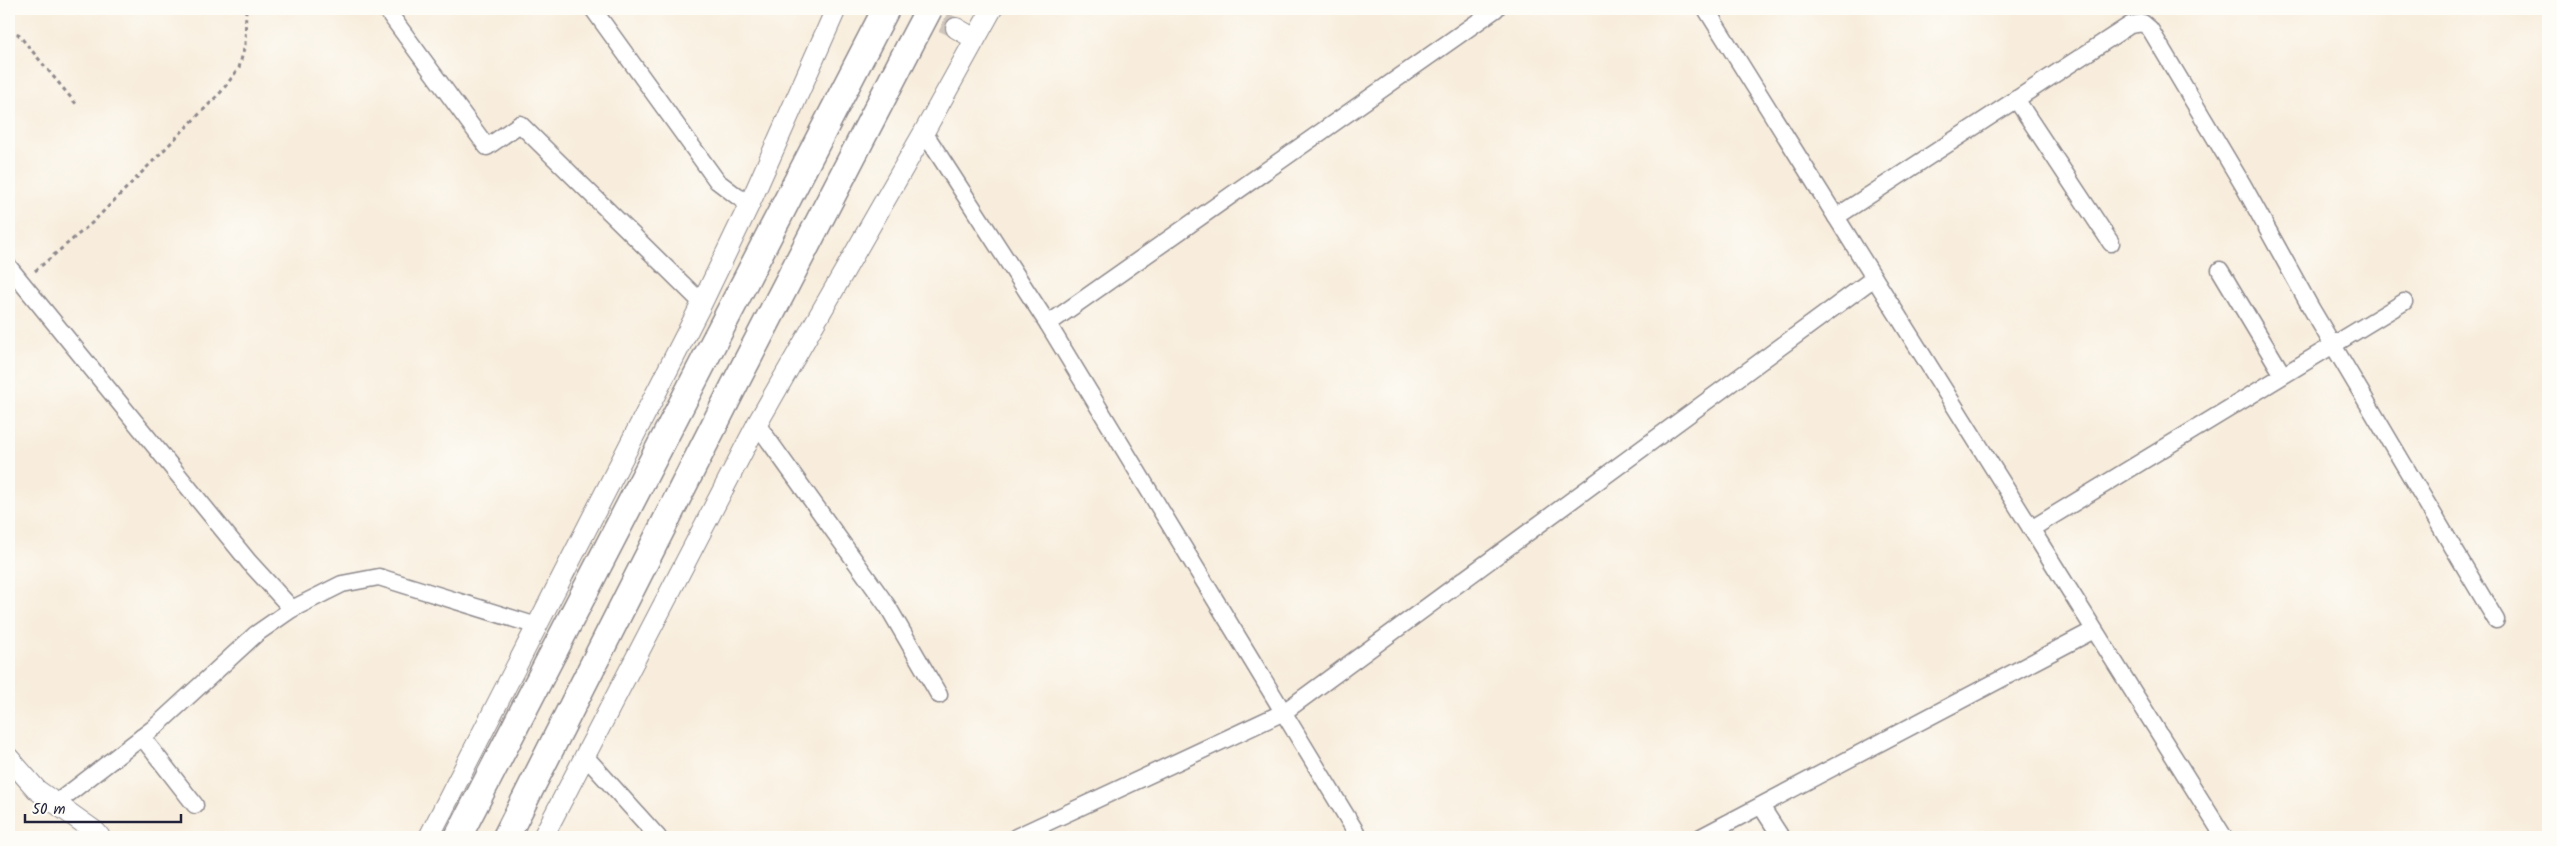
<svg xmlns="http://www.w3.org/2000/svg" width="2557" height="846" font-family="Kalam,sans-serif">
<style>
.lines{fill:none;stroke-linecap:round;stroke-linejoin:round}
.tertiary-tunnel{stroke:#cdc4bc;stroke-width:20;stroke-dasharray:20 10;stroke-linecap:butt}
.minor-casing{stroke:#8d888c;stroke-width:19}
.tertiary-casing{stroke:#8d888c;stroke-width:22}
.trunk-casing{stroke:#8d888c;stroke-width:29}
.path{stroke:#8d888c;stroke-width:3;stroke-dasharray:4 4;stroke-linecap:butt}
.minor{stroke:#fff;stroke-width:16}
.tertiary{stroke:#fff;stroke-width:20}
.trunk{stroke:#fff;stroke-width:26}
.trunk-bridge-casing{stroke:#8d888c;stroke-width:29;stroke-linecap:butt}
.trunk-bridge{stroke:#fff;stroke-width:26}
</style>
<rect width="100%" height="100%" fill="#fdfcf7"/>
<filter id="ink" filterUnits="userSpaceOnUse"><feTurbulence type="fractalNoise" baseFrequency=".02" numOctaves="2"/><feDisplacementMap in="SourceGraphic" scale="10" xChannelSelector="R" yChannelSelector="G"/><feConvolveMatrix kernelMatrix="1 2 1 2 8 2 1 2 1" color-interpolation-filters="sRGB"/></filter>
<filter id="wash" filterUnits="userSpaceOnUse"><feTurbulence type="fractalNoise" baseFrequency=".0096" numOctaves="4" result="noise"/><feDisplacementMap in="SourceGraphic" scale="20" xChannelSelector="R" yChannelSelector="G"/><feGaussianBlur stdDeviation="1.12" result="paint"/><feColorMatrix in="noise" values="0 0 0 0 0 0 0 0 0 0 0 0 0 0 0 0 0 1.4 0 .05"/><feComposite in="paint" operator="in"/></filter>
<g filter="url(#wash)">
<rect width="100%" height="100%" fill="#f8eddc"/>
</g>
<g filter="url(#ink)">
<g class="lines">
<path class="tertiary-tunnel" d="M916,9L956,28"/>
<defs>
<g id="minor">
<path d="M386,9L487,147L520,124L702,303"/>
<path d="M593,9L717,181L738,197L750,203"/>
<path d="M1706,9L2224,837"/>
<path d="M2016,99L2111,243"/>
<path d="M924,132L1048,324L1359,837"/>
<path d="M1836,217L2130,25L2143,23L2150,29L2243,185L2311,308L2496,620"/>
<path d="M9,267L249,562L292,609"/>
<path d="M2220,270L2283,375"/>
<path d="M1048,324L1496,9"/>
<path d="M757,424L888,607L939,695"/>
<path d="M2031,529L2404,302"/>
<path d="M142,737L195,805"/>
<path d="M584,755L658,837"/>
<path d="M55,804L155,727L256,634L292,609L342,584L379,577L537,626"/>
<path d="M1761,806L1781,837"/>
<path d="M1016,837L1284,712L1874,278"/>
<path d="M1701,837L2094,630"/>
</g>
<g id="tertiary">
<path d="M956,28L975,39"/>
<path d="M9,758L37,790L96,832L100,837"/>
<path d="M429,837L702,303L750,203L836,9"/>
<path d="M543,837L757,424L924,132L992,9"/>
</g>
<g id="trunk">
<path d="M458,837L886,9"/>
<path d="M506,837L736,382L909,47"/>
</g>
</defs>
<use href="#minor" class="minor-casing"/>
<use href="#tertiary" class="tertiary-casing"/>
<use href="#trunk" class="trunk-casing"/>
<g class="path">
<path d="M9,31L18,34L77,105"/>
<path d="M35,271L93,222L221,92L239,68L245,45L246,9"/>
</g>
<use href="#minor" class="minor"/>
<use href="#tertiary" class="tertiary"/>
<use href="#trunk" class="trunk"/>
<defs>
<path id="trunk-bridge" d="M909,47L929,9"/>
</defs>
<use href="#trunk-bridge" class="trunk-bridge-casing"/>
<use href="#trunk-bridge" class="trunk-bridge"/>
</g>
</g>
<rect width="2557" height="846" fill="none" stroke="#fdfcf7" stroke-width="30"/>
<path d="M25 814v8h156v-8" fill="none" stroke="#22223b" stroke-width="2.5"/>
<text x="32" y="814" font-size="15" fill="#22223b" stroke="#fdfcf7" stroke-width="4" paint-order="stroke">50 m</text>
</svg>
